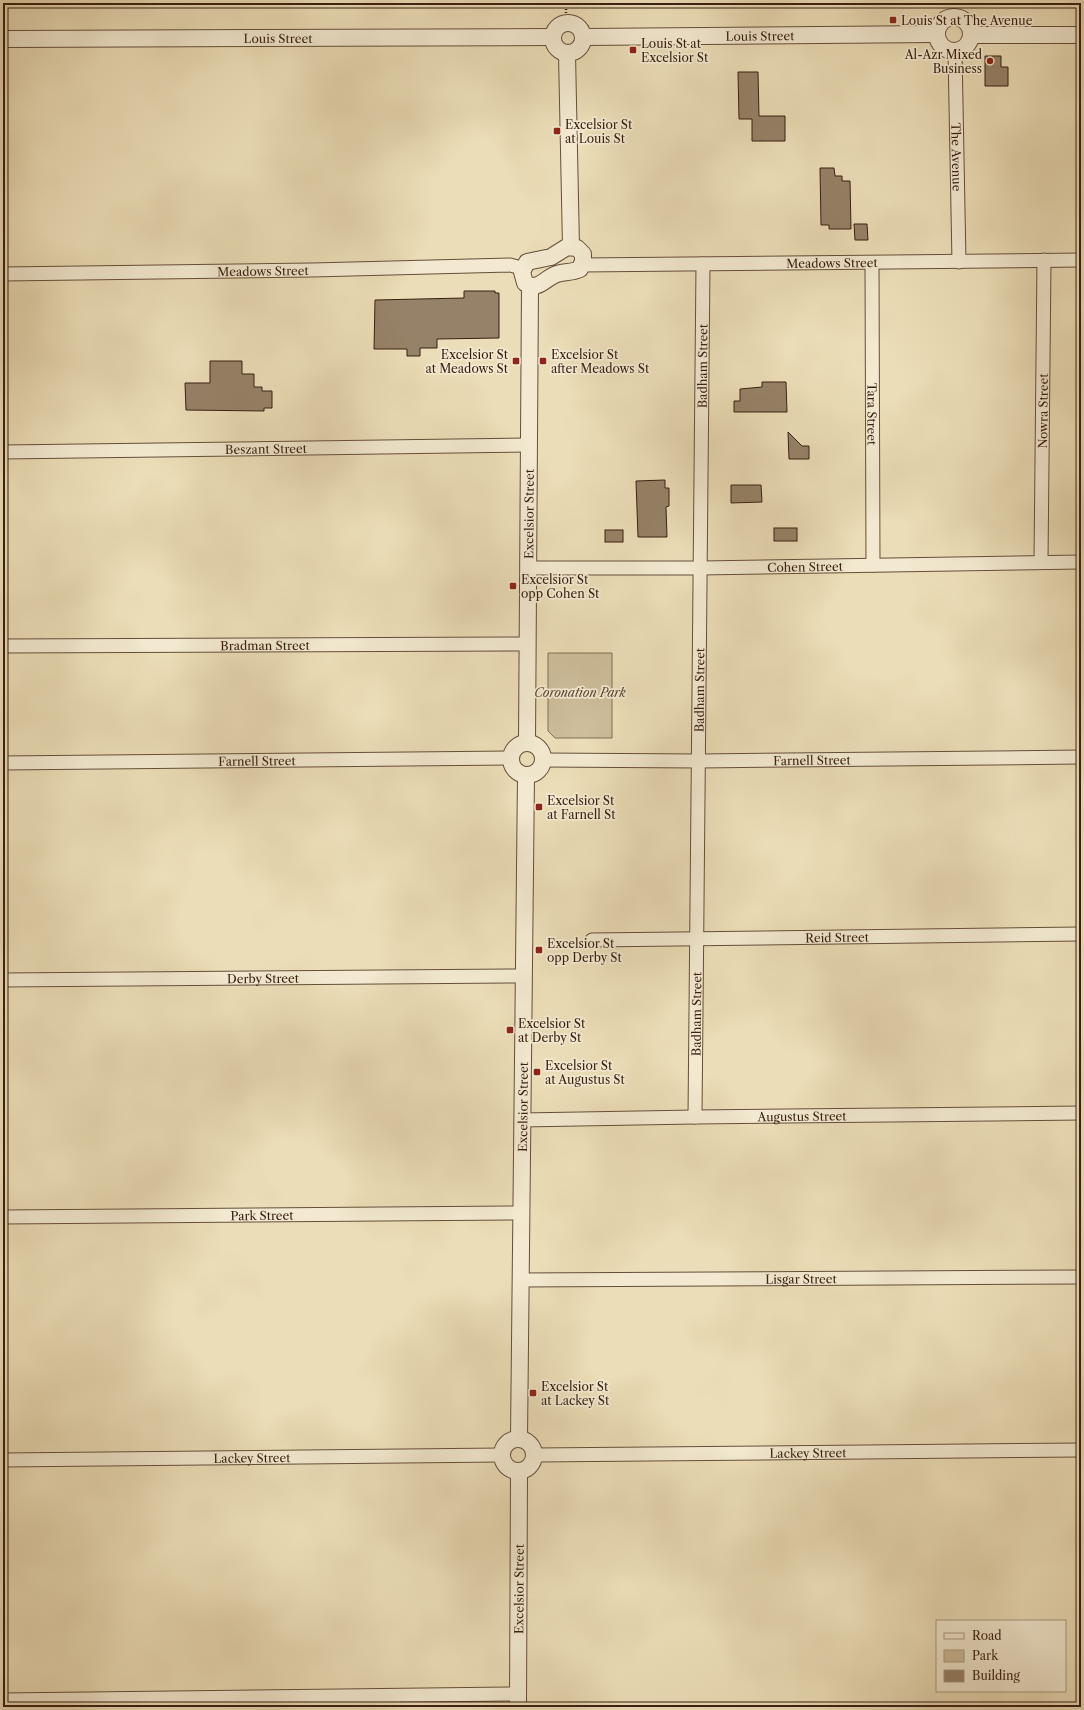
<svg xmlns="http://www.w3.org/2000/svg" width="1084" height="1710" font-family="'Libre Caslon Text',serif">
<style>
.green{fill:#cdbd9b;stroke:#836e56}
.building{fill:#968268;stroke:#391f12}
.lines{fill:none;stroke-linecap:round;stroke-linejoin:round}
.minor-casing{stroke:#664e3b;stroke-width:15}
.tertiary-casing{stroke:#664e3b;stroke-width:18}
.path{stroke:#391f12;stroke-width:2.5;stroke-dasharray:1 2;stroke-linecap:butt}
.minor{stroke:#f2e9d0;stroke-width:13}
.tertiary{stroke:#f2e9d0;stroke-width:16}
.poi-dot{fill:#8f2418;stroke:#f2e9d0;stroke-width:1.5}
.labels{text-anchor:middle;dominant-baseline:central;stroke-width:3.5;stroke-linejoin:round;paint-order:stroke}
.poi-label{font-size:12px;fill:#391f12;stroke:#f2e9d0;text-anchor:start}
.street-label{font-size:12px;fill:#391f12;stroke:#f2e9d0}
.park-label{font-size:12px;font-style:italic;fill:#5e4634;stroke:#f2e9d0}
</style>
<rect width="100%" height="100%" fill="#ebddb7"/>
<filter id="stains"><feTurbulence type="fractalNoise" baseFrequency=".005" numOctaves="4"/><feColorMatrix values="0 0 0 0 .2 0 0 0 0 .09 0 0 0 0 .02 0 0 0 .5 -.17"/></filter>
<radialGradient id="worn" r=".72"><stop offset=".6" stop-color="#630" stop-opacity="0"/><stop offset="1" stop-color="#630" stop-opacity=".3"/></radialGradient>
<path class="green" d="M548,653H612V738H555L548,731Z"/>
<g class="building">
<path d="M985,56H1001V67H1008V86H985Z"/>
<path d="M738,72H758L759,116H785V141H752V119H739Z"/>
<path d="M820,168H834L835,176H842V181H850L851,229H829V225H821Z"/>
<path d="M854,224H867L868,240H855Z"/>
<path d="M464,291H495V293H499V338L437,339V348H420V356H407V349H374L375,300L464,298Z"/>
<path d="M210,361H242V374H254V387H262V391H272V408H264V411L186,410L185,383H210Z"/>
<path d="M762,382H786L787,412H734V401H740V389L762,387Z"/>
<path d="M788,432L802,446H809V459H789Z"/>
<path d="M665,480V488H669V506L666,507L667,537H638L636,481Z"/>
<path d="M731,485H761L762,502L731,503Z"/>
<rect x="774" y="528" width="23" height="13"/>
<rect x="605" y="530" width="18" height="12"/>
</g>
<g class="lines">
<defs>
<g id="minor">
<path id="s1" d="M955,52L959,262"/>
<path id="s2" d="M872,263L873,565"/>
<path id="s3" d="M582,265L1081,260"/>
<path id="s4" d="M3,274L312,270L510,265L522,268"/>
<path id="s5" d="M3,452L529,445"/>
<path id="s6" d="M1041,562L1044,260"/>
<path id="s7" d="M528,568H701L1081,562"/>
<path id="s8" d="M3,646L526,644"/>
<path id="s9" d="M543,760L699,761L1081,757"/>
<path id="s10" d="M3,763L511,758"/>
<path id="s11" d="M592,940L1081,934"/>
<path id="s12" d="M3,980L524,976"/>
<path id="s13" d="M695,1117L703,264"/>
<path id="s14" d="M522,1120L695,1117L1081,1113"/>
<path id="s15" d="M3,1217L521,1213"/>
<path id="s16" d="M520,1280L1081,1277"/>
<path id="s17" d="M535,1455L1081,1450"/>
<path id="s18" d="M3,1460L502,1455"/>
<path d="M3,1700L518,1694"/>
</g>
<g id="tertiary">
<circle cx="954" cy="34" r="17"/>
<circle cx="568" cy="38" r="15"/>
<path d="M972,35H1081"/>
<path id="s19" d="M583,37L937,34"/>
<path id="s20" d="M3,39L552,37"/>
<path d="M567,54L571,247"/>
<path d="M567,247L577,248L583,254V261L580,269C572,273 565,271 557,274C546,277 538,292 525,283L522,272L527,262L551,257Z"/>
<path id="s21" d="M527,742L530,286"/>
<circle cx="527" cy="759" r="16"/>
<path id="s22" d="M519,1438L526,775"/>
<circle cx="518" cy="1455" r="16"/>
<path id="s23" d="M518,1707L519,1471"/>
</g>
</defs>
<use href="#minor" class="minor-casing"/>
<use href="#tertiary" class="tertiary-casing"/>
<path class="path" d="M566,3V13"/>
<use href="#minor" class="minor"/>
<use href="#tertiary" class="tertiary"/>
</g>
<g class="poi-dot">
<rect x="889" y="16" width="8" height="8" rx="2"/>
<rect x="629" y="46" width="8" height="8" rx="2"/>
<circle cx="990" cy="61" r="4"/>
<rect x="553" y="127" width="8" height="8" rx="2"/>
<rect x="512" y="357" width="8" height="8" rx="2"/>
<rect x="539" y="357" width="8" height="8" rx="2"/>
<rect x="509" y="582" width="8" height="8" rx="2"/>
<rect x="535" y="803" width="8" height="8" rx="2"/>
<rect x="535" y="946" width="8" height="8" rx="2"/>
<rect x="506" y="1026" width="8" height="8" rx="2"/>
<rect x="533" y="1068" width="8" height="8" rx="2"/>
<rect x="529" y="1389" width="8" height="8" rx="2"/>
</g>
<g class="labels">
<g class="poi-label">
<text x="901" y="20">Louis St at The Avenue</text>
<text x="641" y="43">Louis St at<tspan x="641" dy="14">Excelsior St</tspan></text>
<text x="982" y="54" text-anchor="end">Al-Azr Mixed<tspan x="982" dy="14">Business</tspan></text>
<text x="565" y="124">Excelsior St<tspan x="565" dy="14">at Louis St</tspan></text>
<text x="508" y="354" text-anchor="end">Excelsior St<tspan x="508" dy="14">at Meadows St</tspan></text>
<text x="551" y="354">Excelsior St<tspan x="551" dy="14">after Meadows St</tspan></text>
<text x="521" y="579">Excelsior St<tspan x="521" dy="14">opp Cohen St</tspan></text>
<text x="547" y="800">Excelsior St<tspan x="547" dy="14">at Farnell St</tspan></text>
<text x="547" y="943">Excelsior St<tspan x="547" dy="14">opp Derby St</tspan></text>
<text x="518" y="1023">Excelsior St<tspan x="518" dy="14">at Derby St</tspan></text>
<text x="545" y="1065">Excelsior St<tspan x="545" dy="14">at Augustus St</tspan></text>
<text x="541" y="1386">Excelsior St<tspan x="541" dy="14">at Lackey St</tspan></text>
</g>
<g class="street-label">
<text stroke="none"><textPath href="#s19" startOffset="177">Louis Street</textPath></text>
<text stroke="none"><textPath href="#s20" startOffset="275">Louis Street</textPath></text>
<text stroke="none"><textPath href="#s1" startOffset="105">The Avenue</textPath></text>
<text stroke="none"><textPath href="#s3" startOffset="250">Meadows Street</textPath></text>
<text stroke="none"><textPath href="#s4" startOffset="260">Meadows Street</textPath></text>
<text stroke="none"><textPath href="#s13" startOffset="751">Badham Street</textPath></text>
<text stroke="none"><textPath href="#s6" startOffset="151">Nowra Street</textPath></text>
<text stroke="none"><textPath href="#s2" startOffset="151">Tara Street</textPath></text>
<text stroke="none"><textPath href="#s5" startOffset="263">Beszant Street</textPath></text>
<text stroke="none"><textPath href="#s21" startOffset="228">Excelsior Street</textPath></text>
<text stroke="none"><textPath href="#s7" startOffset="277">Cohen Street</textPath></text>
<text stroke="none"><textPath href="#s8" startOffset="262">Bradman Street</textPath></text>
<text stroke="none"><textPath href="#s13" startOffset="427">Badham Street</textPath></text>
<text stroke="none"><textPath href="#s10" startOffset="254">Farnell Street</textPath></text>
<text stroke="none"><textPath href="#s9" startOffset="269">Farnell Street</textPath></text>
<text stroke="none"><textPath href="#s11" startOffset="245">Reid Street</textPath></text>
<text stroke="none"><textPath href="#s12" startOffset="260">Derby Street</textPath></text>
<text stroke="none"><textPath href="#s13" startOffset="103">Badham Street</textPath></text>
<text stroke="none"><textPath href="#s22" startOffset="331">Excelsior Street</textPath></text>
<text stroke="none"><textPath href="#s14" startOffset="280">Augustus Street</textPath></text>
<text stroke="none"><textPath href="#s15" startOffset="259">Park Street</textPath></text>
<text stroke="none"><textPath href="#s16" startOffset="281">Lisgar Street</textPath></text>
<text stroke="none"><textPath href="#s17" startOffset="273">Lackey Street</textPath></text>
<text stroke="none"><textPath href="#s18" startOffset="249">Lackey Street</textPath></text>
<text stroke="none"><textPath href="#s23" startOffset="118">Excelsior Street</textPath></text>
</g>
<g class="park-label">
<text x="580" y="692">Coronation Park</text>
</g>
</g>
<rect width="1084" height="1710" fill="none" stroke="#ebddb7" stroke-width="16"/>
<rect x="4" y="4" width="1076" height="1702" fill="none" stroke="#391f12" stroke-width="2"/>
<rect x="8" y="8" width="1068" height="1694" fill="none" stroke="#391f12"/>
<rect x="936" y="1620" width="130" height="72" fill="#f2e9d0" stroke="#a89884"/>
<rect x="944" y="1633" width="20" height="6" fill="#f2e9d0" stroke="#a89884"/>
<text x="972" y="1640" font-size="12" fill="#391f12">Road</text>
<rect x="944" y="1650" width="20" height="12" fill="#cdbd9b" stroke="#a89884"/>
<text x="972" y="1660" font-size="12" fill="#391f12">Park</text>
<rect x="944" y="1670" width="20" height="12" fill="#968268" stroke="#a89884"/>
<text x="972" y="1680" font-size="12" fill="#391f12">Building</text>
<rect width="100%" height="100%" filter="url(#stains)"/>
<rect width="100%" height="100%" fill="url(#worn)"/>
</svg>
